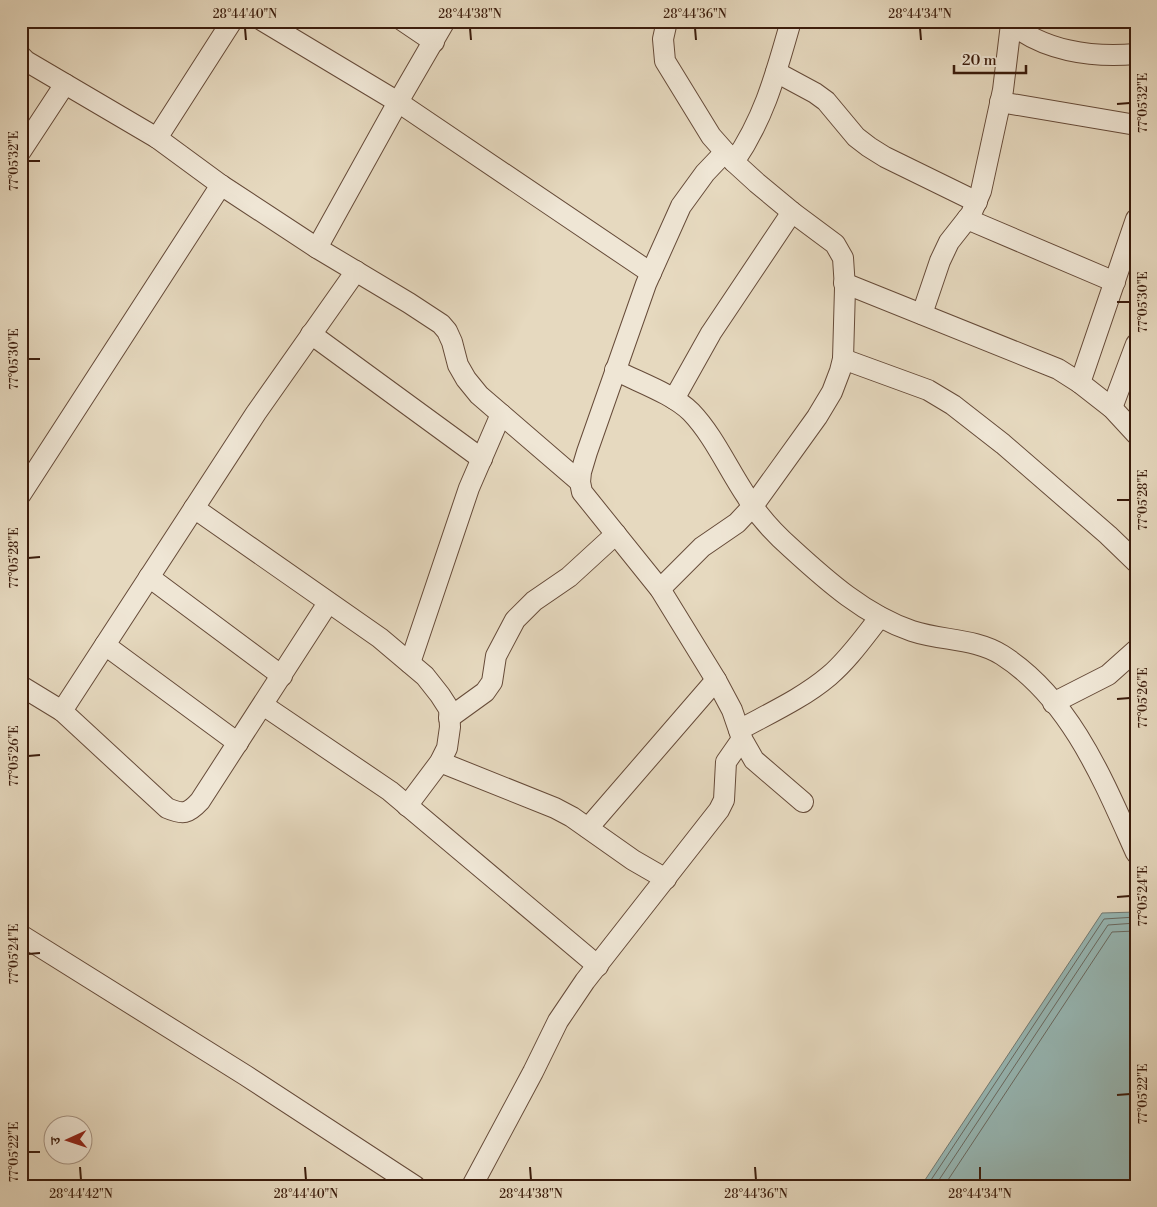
<svg xmlns="http://www.w3.org/2000/svg" width="1157" height="1207" font-family="'Libre Bodoni','Noto Serif Devanagari',serif">
<style>
.water{fill:#97b9b7;stroke:#727a73}
.lines{fill:none;stroke-linecap:round;stroke-linejoin:round}
.shore{stroke:#696a62;stroke-width:1}
.minor-casing{stroke:#664b39;stroke-width:22}
.minor{stroke:#efe6d5;stroke-width:20}
.ticks{fill:none;stroke:#3b1c0c;stroke-width:2}
.neatline{fill:none;stroke:#3b1c0c;stroke-width:2}
.ticks-label{font-size:12px;text-anchor:middle;fill:#3b1c0c}
</style>
<rect width="100%" height="100%" fill="#e6d9bf"/>
<filter id="stains"><feTurbulence type="fractalNoise" baseFrequency=".004" numOctaves="4"/><feColorMatrix values="0 0 0 0 .2 0 0 0 0 .09 0 0 0 0 .02 0 0 0 .5 -.17"/></filter>
<radialGradient id="worn" r=".72"><stop offset=".6" stop-color="#630" stop-opacity="0"/><stop offset="1" stop-color="#630" stop-opacity=".3"/></radialGradient>
<path class="water" d="M1136,912V1186H921L1102,913Z"/>
<g class="lines">
<g class="shore">
<path d="M927,1186L1104,919L1136,917"/>
<path d="M935,1186L1108,925L1136,923"/>
<path d="M944,1186L1112,932L1136,931"/>
</g>
<defs>
<g id="minor">
<path d="M263,21L398,102L651,273"/>
<path d="M403,21L434,42"/>
<path d="M1008,21C1042,51 1092,58 1136,54"/>
<path d="M21,56L26,61L157,138L221,185L317,248L409,303L441,324L447,331L452,342L458,365L466,379L479,395L580,482"/>
<path d="M776,72L815,93L826,101L856,137L869,147L885,157L977,202"/>
<path d="M1000,102L1136,125"/>
<path d="M157,138L232,21"/>
<path d="M21,151L65,84"/>
<path d="M725,152L705,173L681,206L646,284L587,452L581,472L580,482L582,492L660,589L716,680L732,710L742,739L754,760L803,802"/>
<path d="M734,162C765,117 776,73 791,21"/>
<path d="M967,219L1115,282"/>
<path d="M317,248L398,102L445,21"/>
<path d="M844,283L1058,369L1080,383L1112,408L1136,434"/>
<path d="M922,314L940,261L949,242L971,214L981,191L1003,90L1011,24"/>
<path d="M311,334L482,459"/>
<path d="M843,359L928,390L953,405L1003,444L1108,535L1136,562"/>
<path d="M615,370C638,382 673,394 691,412C714,436 728,469 747,497C759,517 774,533 791,548C827,581 865,615 912,631C942,641 975,638 1002,655C1071,699 1104,782 1136,853"/>
<path d="M1080,383L1136,219"/>
<path d="M674,399L711,333L792,212"/>
<path d="M1112,408L1136,344"/>
<path d="M21,494L221,185"/>
<path d="M194,508L380,638L425,676L440,695L449,709L450,727L447,748L440,762L407,806"/>
<path d="M149,577L282,676"/>
<path d="M660,589L702,547L737,523L753,506L817,417L832,392L840,371L843,359L845,288L843,258L835,244L792,212L757,183L734,162L711,136L665,61L663,39L667,21"/>
<path d="M105,645L238,743"/>
<path d="M410,663L469,488L501,414"/>
<path d="M21,686L62,711L167,808C183,815 188,814 200,801L328,603"/>
<path d="M1053,703L1108,675L1136,650"/>
<path d="M263,705L390,791L598,966"/>
<path d="M62,711L256,413L356,271"/>
<path d="M449,718L485,692L492,682L496,656L515,620L534,601L569,577L616,534"/>
<path d="M739,730C770,713 803,698 829,676C849,659 864,637 880,617"/>
<path d="M440,762L555,808L572,817L633,860L666,879"/>
<path d="M588,828L716,680"/>
<path d="M21,935L245,1075L415,1186"/>
<path d="M472,1186L533,1072L558,1021L585,981L719,810L724,800L726,762L742,739"/>
</g>
</defs>
<use href="#minor" class="minor-casing"/>
<use href="#minor" class="minor"/>
</g>
<path class="ticks" d="M245,28L246,40M470,28L471,40M695,28L696,40M920,28L921,40M1117,104L1130,103M28,161H40M1117,302H1130M28,359H40M1117,500H1130M28,558L40,557M1117,699L1130,698M28,756L40,755M1117,897L1130,896M28,954L40,953M1117,1095L1130,1094M28,1152H40M80,1167L81,1180M305,1167L306,1180M530,1167L531,1180M755,1167L756,1180M980,1167V1180"/>
<rect width="1157" height="1207" fill="none" stroke="#e6d9bf" stroke-width="55"/>
<g transform="translate(68 1140) rotate(267)"><circle r="24" fill="#efe6d5" stroke="#a79585"/>
<path d="M0-4L9 19L0 12L-9 19Z" fill="#8f2418"/>
<text y="-8" font-size="14" font-weight="bold" text-anchor="middle" fill="#3b1c0c">उ</text>
</g>
<path d="M954 65v8h72v-8" fill="none" stroke="#3b1c0c" stroke-width="2.5"/>
<text x="962" y="65" font-size="15" fill="#3b1c0c" stroke="#efe6d5" stroke-width="4" paint-order="stroke">20 m</text>
<rect x="28" y="28" width="1102" height="1152" class="neatline"/>
<g class="ticks-label">
<text x="245" y="18">28°44'40"N</text>
<text x="470" y="18">28°44'38"N</text>
<text x="695" y="18">28°44'36"N</text>
<text x="920" y="18">28°44'34"N</text>
<text transform="translate(1143 103) rotate(-90)" y="4">77°05'32"E</text>
<text transform="translate(14 161) rotate(-90)" y="4">77°05'32"E</text>
<text transform="translate(1143 302) rotate(-90)" y="4">77°05'30"E</text>
<text transform="translate(14 359) rotate(-90)" y="4">77°05'30"E</text>
<text transform="translate(1143 500) rotate(-90)" y="4">77°05'28"E</text>
<text transform="translate(14 558) rotate(-90)" y="4">77°05'28"E</text>
<text transform="translate(1143 698) rotate(-90)" y="4">77°05'26"E</text>
<text transform="translate(14 756) rotate(-90)" y="4">77°05'26"E</text>
<text transform="translate(1143 896) rotate(-90)" y="4">77°05'24"E</text>
<text transform="translate(14 954) rotate(-90)" y="4">77°05'24"E</text>
<text transform="translate(1143 1094) rotate(-90)" y="4">77°05'22"E</text>
<text transform="translate(14 1152) rotate(-90)" y="4">77°05'22"E</text>
<text x="81" y="1198">28°44'42"N</text>
<text x="306" y="1198">28°44'40"N</text>
<text x="531" y="1198">28°44'38"N</text>
<text x="756" y="1198">28°44'36"N</text>
<text x="980" y="1198">28°44'34"N</text>
</g>
<rect width="100%" height="100%" filter="url(#stains)"/>
<rect width="100%" height="100%" fill="url(#worn)"/>
</svg>
